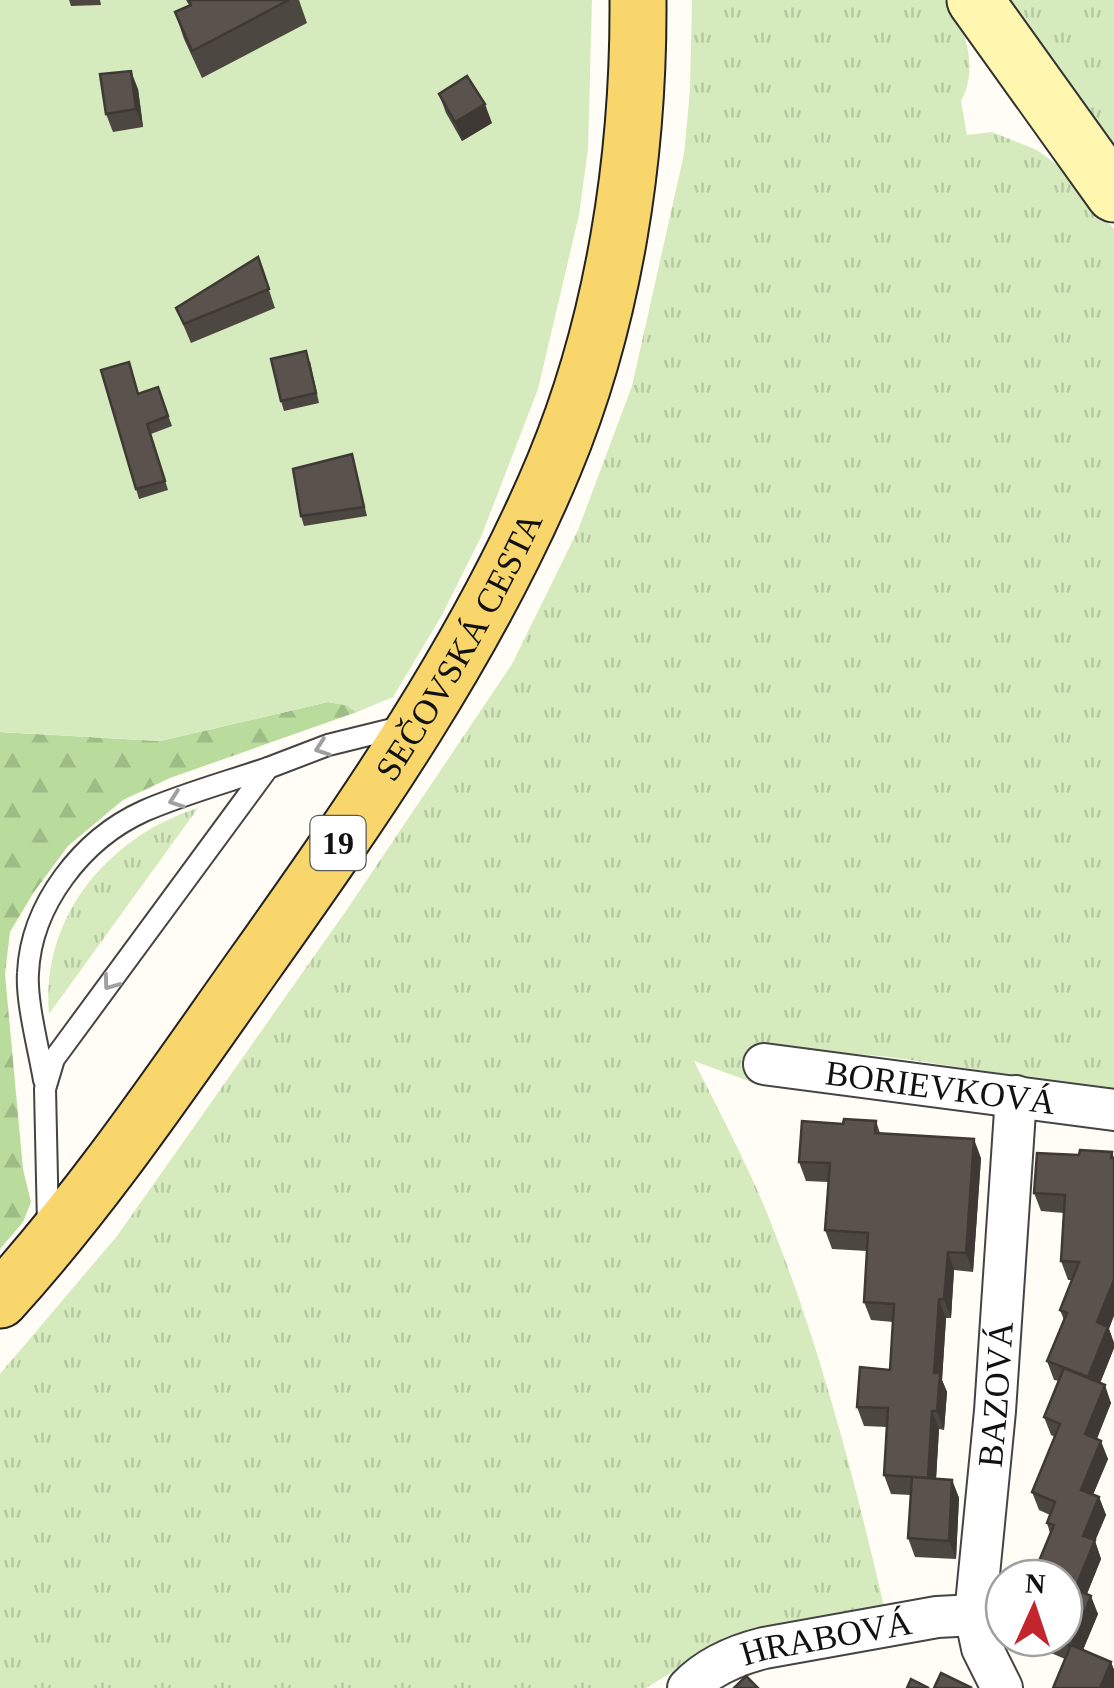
<svg xmlns="http://www.w3.org/2000/svg" width="1114" height="1688" font-family="'Times New Roman',serif">
<style>
.grass{fill:url(#grass-tufts)}
.forest{fill:url(#forest-firs)}
.garden{fill:#d5ebbd}
.lines{fill:none;stroke-linecap:round;stroke-linejoin:round}
.lane-casing{stroke:#444;stroke-width:24}
.street-casing{stroke:#444;stroke-width:44}
.secondary-casing{stroke:#333;stroke-width:59}
.primary-casing{stroke:#222;stroke-width:59}
.lane{stroke:#fff;stroke-width:20}
.street{stroke:#fff;stroke-width:40}
.secondary{stroke:#fff6b0;stroke-width:55}
.primary{stroke:#f9d66b;stroke-width:55}
.wall{fill:#4d4742}
.shaded-wall{fill:#3f3936}
.building{fill:#5a524d;stroke:#3f3936;stroke-width:2.5}
.oneway{stroke:#a0a0a0}
.labels{text-anchor:middle;dominant-baseline:central;stroke-width:10;stroke-linejoin:round;paint-order:stroke}
.shield{fill:#fff;stroke:#585858;stroke-width:2.5}
.shield-label{font-size:32px;font-weight:bold;fill:#111}
.street-label{font-size:35px;fill:#111;stroke:#fff}
</style>
<defs>
<pattern id="grass-tufts" width="24" height="20" patternUnits="userSpaceOnUse" patternTransform="scale(2.5)"><rect width="24" height="20" fill="#d5ebbd"/><path d="M3 7l-1-3M5 7V3M7 7l1-3M15 17l-1-3M17 17v-4M19 17l1-3" fill="none" stroke="#b6c8a1"/></pattern>
<pattern id="forest-firs" width="22" height="20" patternUnits="userSpaceOnUse" patternTransform="scale(2.5)"><rect width="22" height="20" fill="#b9dc9c"/><path d="M5 1l3.5 6h-7zM16 11l3.5 6h-7z" fill="#9ebc85"/></pattern>
</defs>
<rect width="100%" height="100%" fill="#fffdf5"/>
<g class="grass">
<path d="M692,0H945C966,27 979,69 961,101L967,135L992,132L1037,150L1068,173L1114,229V1090L890,1057L759,1045L754,1083L694,1061C719,1111 746,1162 767,1213C819,1342 854,1476 885,1611L695,1658L646,1688H0V1374L117,1236L348,908L512,664L578,530L632,386L684,154L690,90Z"/>
<path d="M993,0H1114V162Z"/>
<path d="M198,808L49,1014C40,917 109,836 198,808Z"/>
</g>
<path class="forest" d="M328,702L346,705L357,712L170,778L123,800L68,846L34,892L10,932L5,974L23,1169L31,1202L23,1222L0,1249V732L160,741Z"/>
<path class="garden" d="M0,0H592L588,149L579,215L538,389L481,537L442,615L393,697L357,712L346,705L328,702L160,741L0,732Z"/>
<g class="lines">
<defs>
<g id="lane">
<path d="M44,1080C39,1050 26,1002 28,973C31,905 82,839 144,811C183,794 227,782 268,768"/>
<path d="M48,1224L45,1089L54,1059L268,768L328,745L405,726"/>
</g>
<g id="street">
<path id="s1" d="M764,1064L1114,1110"/>
<path id="s2" d="M688,1688C709,1666 736,1655 764,1648L937,1617L975,1615"/>
<path id="s3" d="M1002,1688L982,1648L975,1615L995,1411L1016,1096"/>
</g>
<path id="secondary" d="M975,0L1114,194"/>
<g id="primary">
<path id="s4" d="M0,1300C93,1198 171,1082 251,969C364,810 478,647 554,465C614,321 639,156 638,0"/>
</g>
</defs>
<use href="#lane" class="lane-casing"/>
<use href="#street" class="street-casing"/>
<use href="#secondary" class="secondary-casing"/>
<use href="#primary" class="primary-casing"/>
<use href="#lane" class="lane"/>
<use href="#street" class="street"/>
<use href="#secondary" class="secondary"/>
<use href="#primary" class="primary"/>
</g>
<g class="wall">
<path d="M69,0H100L101,5L71,6Z"/>
<path d="M186,0H299L307,23L202,78L184,39L175,12L189,5Z"/>
<path d="M138,89L143,127L113,132L106,114Z"/>
<path d="M439,94L492,123L462,141L446,113Z"/>
<path d="M258,257L275,308L191,343L176,308Z"/>
<path d="M310,361L319,403L284,411L281,401Z"/>
<path d="M158,387L172,426L151,434L168,490L139,499L136,489L139,394Z"/>
<path d="M352,454L367,516L304,526L301,516Z"/>
<path d="M876,1121L880,1133L981,1158L973,1272L954,1270L951,1318H946L942,1380L947,1392L944,1430L939,1429L936,1479L952,1480L959,1498L956,1559L915,1557L908,1538L911,1495L891,1494L884,1475L887,1427L864,1426L857,1407L890,1370L893,1322L871,1320L864,1302L867,1251L832,1249L825,1230L828,1182L806,1181L799,1162L843,1124Z"/>
<path d="M1112,1152L1114,1158L1109,1329L1114,1343V1348L1100,1383L1111,1403L1097,1439L1108,1459L1093,1495L1099,1497L1106,1515L1095,1541L1101,1559L1087,1594L1098,1614L1083,1650L1111,1662L1114,1670V1688L1065,1659L1037,1647L1034,1638H1064V1578H1036L1034,1573L1050,1533L1047,1523L1050,1515L1039,1510L1032,1492L1055,1437L1051,1435L1044,1417L1059,1381L1054,1380L1047,1361L1064,1320L1060,1310L1072,1280H1068L1061,1261L1064,1213L1041,1211L1034,1193L1079,1155Z"/>
</g>
<g class="shaded-wall">
<path d="M131,71L138,89L143,127L136,109Z"/>
<path d="M485,104L492,123L462,141L455,122Z"/>
<path d="M974,1139L981,1158L973,1272L966,1253Z"/>
<path d="M948,1252L954,1270L951,1318L944,1299Z"/>
<path d="M1114,1280V1316L1109,1329L1114,1343V1348L1095,1396L1088,1377L1097,1322Z"/>
<path d="M939,1299L946,1318L942,1380L947,1392L944,1430L937,1411L934,1373Z"/>
<path d="M1105,1385L1111,1403L1091,1452L1085,1434Z"/>
<path d="M932,1411L939,1429L935,1496L928,1478Z"/>
<path d="M1101,1441L1108,1459L1087,1508L1081,1490Z"/>
<path d="M952,1480L959,1498L956,1559L949,1541Z"/>
<path d="M1099,1497L1106,1515L1095,1541L1101,1559L1081,1608L1075,1589L1083,1536Z"/>
<path d="M1091,1596L1098,1614L1077,1664L1071,1646Z"/>
<path d="M1111,1662L1114,1670V1688H1100Z"/>
</g>
<g class="building">
<path d="M189,0H289L192,51L175,12L191,5Z"/>
<path d="M131,71L136,109L106,114L100,74Z"/>
<path d="M467,76L485,104L455,122L439,94Z"/>
<path d="M258,257L269,289L184,324L176,308Z"/>
<path d="M306,351L316,393L281,401L271,359Z"/>
<path d="M129,362L138,394L158,387L168,416L147,424L165,481L136,489L101,370Z"/>
<path d="M352,454L364,507L301,516L293,469Z"/>
<path d="M844,1119L876,1121L875,1133L974,1139L966,1253L948,1252L944,1299H939L934,1373H940L937,1411H932L928,1478L884,1475L888,1408L857,1407L860,1367L890,1370L894,1304L864,1302L868,1233L825,1230L830,1163L799,1162L802,1121L843,1124Z"/>
<path d="M1080,1150L1112,1152L1111,1158H1114V1280L1097,1322L1108,1327L1088,1377L1047,1361L1067,1313L1060,1310L1079,1262L1061,1261L1065,1195L1034,1193L1037,1153L1079,1155Z"/>
<path d="M1064,1368L1105,1385L1085,1434L1101,1441L1081,1490L1099,1497L1083,1536L1095,1540L1075,1589L1091,1596L1071,1646L1052,1638H1064V1578H1047L1034,1573L1054,1525L1047,1523L1055,1502L1032,1492L1060,1424L1044,1417Z"/>
<path d="M912,1477L952,1480L949,1541L908,1538Z"/>
<path d="M1071,1645L1111,1662L1100,1688H1053Z"/>
<path d="M941,1673L972,1688H934Z"/>
<path d="M746,1676L758,1688H734Z"/>
<path d="M911,1679L929,1688H907Z"/>
</g>
<defs><path id="oneway-chevron" d="M-2-3.5L2.5 0L-2 3.5" fill="none" stroke-width="1.6" stroke-linecap="round" stroke-linejoin="round" transform="scale(2.5)"/></defs>
<g class="oneway">
<use href="#oneway-chevron" transform="translate(322 748) rotate(161)"/>
<use href="#oneway-chevron" transform="translate(176 800) rotate(161)"/>
<use href="#oneway-chevron" transform="translate(110 983) rotate(126)"/>
</g>
<g class="labels">
<rect class="shield" x="310.5" y="816" width="55" height="54" rx="8"/>
<g class="shield-label">
<text x="338" y="843">19</text>
</g>
<g class="street-label">
<text stroke="none"><textPath href="#s4" startOffset="800">SEČOVSKÁ CESTA</textPath></text>
<text stroke="none"><textPath href="#s1" startOffset="178">BORIEVKOVÁ</textPath></text>
<text stroke="none"><textPath href="#s3" startOffset="300">BAZOVÁ</textPath></text>
<text stroke="none"><textPath href="#s2" startOffset="150">HRABOVÁ</textPath></text>
</g>
</g>
<g transform="translate(1034 1608) rotate(3)"><circle r="48" fill="#ffffff" stroke="#a0a0a0" stroke-width="2.5"/>
<path d="M0-8L18 38L0 25L-18 38Z" fill="#c4262e"/>
<text y="-15" font-size="28" font-weight="bold" text-anchor="middle" fill="#111111">N</text>
</g>
</svg>
